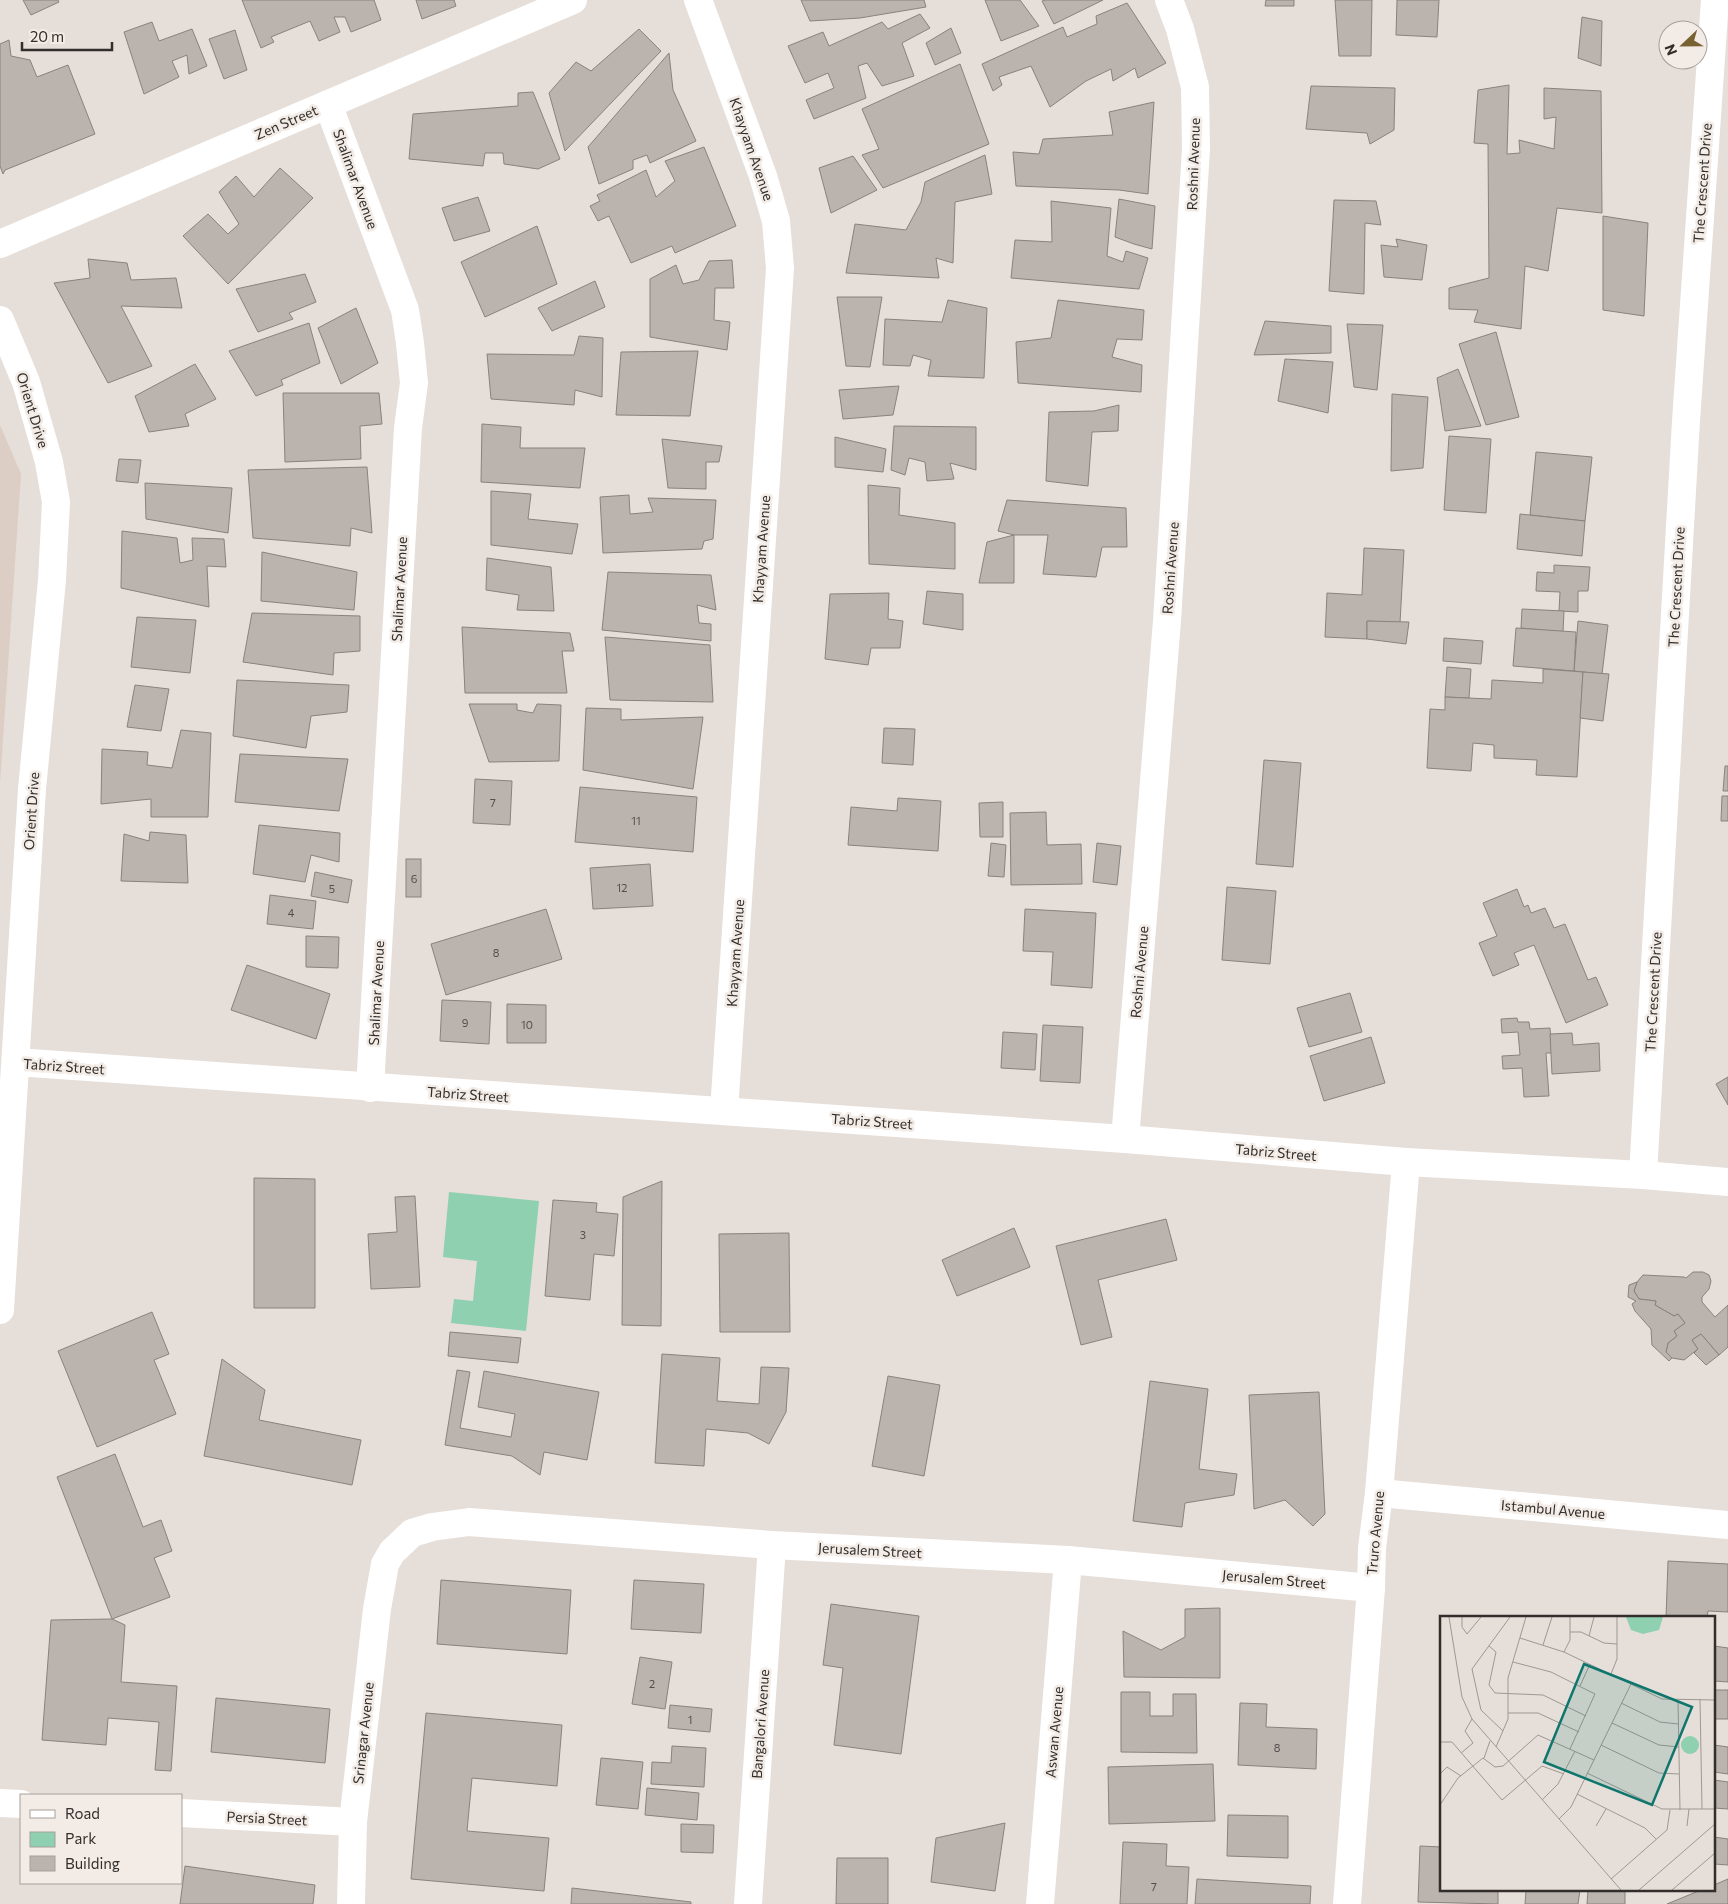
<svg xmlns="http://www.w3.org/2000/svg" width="1728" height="1904" font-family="Commissioner,sans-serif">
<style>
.built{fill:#ddcec5}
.green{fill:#8ed0b0}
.building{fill:#bab3ae;stroke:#89827d}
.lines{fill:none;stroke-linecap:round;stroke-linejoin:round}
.minor{stroke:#fff;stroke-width:28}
.labels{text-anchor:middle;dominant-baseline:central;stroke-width:5;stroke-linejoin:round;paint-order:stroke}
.number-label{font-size:11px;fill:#534f4c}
.street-label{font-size:14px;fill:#312e2c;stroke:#f3ebe5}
.inset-road{fill:none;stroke:#9e9893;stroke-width:1}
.view{fill:#0f766e;fill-opacity:0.15;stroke:#0f766e;stroke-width:2.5}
.inset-edge{fill:none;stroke:#312e2c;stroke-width:2.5}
</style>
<rect width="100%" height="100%" fill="#e6ded8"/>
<path class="built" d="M0,425L21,474L0,784Z"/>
<path class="green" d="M449,1192L539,1201L526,1331L451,1323L454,1299L473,1301L477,1261L443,1257Z"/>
<g class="building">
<path d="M23,0H58L59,2L31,15Z"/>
<path d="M242,0H374L381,20L351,32L345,17H334L340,32L319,41L310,21L271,37L274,42L261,48Z"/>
<path d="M416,0H454L456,6L422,19Z"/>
<path d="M801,0H924L926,7L860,18L810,21Z"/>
<path d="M985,0H1020L1039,26L1001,41Z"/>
<path d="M1046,0H1103L1054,24L1042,1Z"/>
<path d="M1266,0H1294V6H1265Z"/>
<path d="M1335,0H1372L1371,56H1339Z"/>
<path d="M1397,0H1439L1437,37L1396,35Z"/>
<path d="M1127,3L1166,63L1138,78L1135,68L1113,81L1111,69L1086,81L1050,107L1031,66L999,77L1002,85L993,91L982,64L1063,27L1067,37L1097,24L1096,16Z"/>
<path d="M920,14L930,28L902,43L914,76L882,86L867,63L858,66L866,98L814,119L806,100L834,88L828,73L805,83L788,46L823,32L829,46L882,22L888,29Z"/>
<path d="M1582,17L1602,21L1601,66L1578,58Z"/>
<path d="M152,22L159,41L192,29L207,66L189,74L187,55L172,61L179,77L144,94L124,32Z"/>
<path d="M951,28L961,53L935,65L926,43Z"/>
<path d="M639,29L661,51L565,151L549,93L576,62L591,71Z"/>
<path d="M235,30L247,70L224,79L209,39Z"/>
<path d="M9,40L11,56L30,60L37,77L68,65L95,134L5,170L3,174L0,166V44Z"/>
<path d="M669,53L673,90L696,141L650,163L647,155L633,160V169L599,184L588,147Z"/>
<path d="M960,64L989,144L883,188L862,155L879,149L862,109Z"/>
<path d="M1509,85L1507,154L1520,153L1519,140L1554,149L1556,117L1544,119V88L1601,91L1602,213L1557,208L1548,271L1525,266L1521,329L1474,322L1478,310L1449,309V288L1489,278L1488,144L1474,143L1478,90Z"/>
<path d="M1311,86L1395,88L1394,130L1370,144L1367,133L1306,129Z"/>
<path d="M533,92L560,159L538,169L504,164L503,153H485L483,166L409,159L413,114L518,106V93Z"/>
<path d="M1154,102L1148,194L1119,190L1016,186L1013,152L1039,154L1043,139L1113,135L1109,112Z"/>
<path d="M704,147L736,226L675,253L672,246L631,263L609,216L598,221L590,206L600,201L597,195L646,170L656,197L675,181L665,161Z"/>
<path d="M985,155L992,194L955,202L953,263L936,258L939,278L846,273L855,224L906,230L921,202L925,182Z"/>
<path d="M853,156L877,190L831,213L819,168Z"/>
<path d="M280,168L313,198L228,284L183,236L208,214L228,234L239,224L219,192L236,176L254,197Z"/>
<path d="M478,197L490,231L454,241L442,208Z"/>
<path d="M1119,199L1155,206L1152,249L1134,244L1115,237Z"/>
<path d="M1334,200L1376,201L1381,225L1365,223L1364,294L1329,291Z"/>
<path d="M1051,201L1111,208L1107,256L1123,262L1126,251L1148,258L1139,289L1011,278L1015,240L1052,242Z"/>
<path d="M1603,216L1648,223L1644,316L1603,310Z"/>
<path d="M537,226L557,284L485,317L461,262Z"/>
<path d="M1396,239L1427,245L1422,280L1384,277L1381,245L1398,247Z"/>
<path d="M88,259L127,263L131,280L176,278L182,308L121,306L152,366L108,383L54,283L90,278Z"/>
<path d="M732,260L734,288H715L714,320L730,322L727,350L650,337V279L676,265L683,284L699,280L709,261Z"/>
<path d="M305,274L316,302L289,313L293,319L258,332L236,289Z"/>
<path d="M595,281L605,307L552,331L538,308Z"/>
<path d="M837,297H882L870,367L846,366Z"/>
<path d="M948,300L987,308L984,378L928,376L931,360L913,355L910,366L883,365L885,319L942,322Z"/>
<path d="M1058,300L1144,310L1142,340L1117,339L1112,357L1142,365L1141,392L1018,383L1016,342L1051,338Z"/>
<path d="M356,308L378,363L341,384L318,328Z"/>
<path d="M1265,321L1331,326V353L1254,355Z"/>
<path d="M309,323L320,363L281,380L283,385L256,396L229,351Z"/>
<path d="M1347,324L1383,325L1377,390L1354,387Z"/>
<path d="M1496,332L1519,417L1486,425L1459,344Z"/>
<path d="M579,336L603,338L602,397L575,390L574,405L491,399L487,354L574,355Z"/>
<path d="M698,351L690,416L616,415L621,352Z"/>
<path d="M1285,359L1333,362L1328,413L1278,401Z"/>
<path d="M195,364L216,399L185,414L189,426L149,432L135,396Z"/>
<path d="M1458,369L1481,426L1445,431L1437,378Z"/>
<path d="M899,386L893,415L843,419L839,390Z"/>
<path d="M283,393H379L382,424L360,426L361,459L285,462Z"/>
<path d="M1392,394L1428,397L1423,468L1391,471Z"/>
<path d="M1119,405L1118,431L1092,432L1088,486L1046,481L1049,412L1094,411Z"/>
<path d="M482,424L521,427L520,448H585L580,488L481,482Z"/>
<path d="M894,426L976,427V470L950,463L954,479L927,481L925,462L909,458L905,475L891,470Z"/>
<path d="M1449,436L1491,439L1486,513L1444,510Z"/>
<path d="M835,437L886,449L883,472L835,467Z"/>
<path d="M662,439L722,446L719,462H706V489L668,488Z"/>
<path d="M1536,452L1592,457L1585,521L1530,515Z"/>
<path d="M119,459L141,460L138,483L116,481Z"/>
<path d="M367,467L372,533L351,528L350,546L253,538L248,470Z"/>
<path d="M145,483L232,488L228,533L146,519Z"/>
<path d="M868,485L900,488L899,515L955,523V569L869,564Z"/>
<path d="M491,491L531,494L528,519L578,524L572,554L491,545Z"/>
<path d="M629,495L630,514L653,512L648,498L716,500L713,539L704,541L702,549L603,553L600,497Z"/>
<path d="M1007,500L1126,508L1127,547H1102L1096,577L1043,574L1048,535H1014L998,531Z"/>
<path d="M1520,514L1585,521L1582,556L1517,549Z"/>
<path d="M122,531L177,538L180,563L193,560L192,538L224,539L226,567L207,566L209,607L121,588Z"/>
<path d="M1014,535V583H979L987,542Z"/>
<path d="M1364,548L1404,550L1400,623L1367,621V639L1325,637L1327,593L1362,595Z"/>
<path d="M262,552L357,572L354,610L261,601Z"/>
<path d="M487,558L551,567L554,611L517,610L519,595L486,590Z"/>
<path d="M1554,565L1590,567L1588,591H1578V612L1559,611L1560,592L1536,591L1537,572L1554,573Z"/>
<path d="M608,572L711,575L716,610L697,605L699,623L711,624V641L602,630Z"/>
<path d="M927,591L963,594V630L923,624Z"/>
<path d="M889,593L888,619L903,621L900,648H871L868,665L825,659L830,594Z"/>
<path d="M1522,609L1564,611L1563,632L1521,628Z"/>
<path d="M252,613L360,616V651L334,653L333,675L243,662Z"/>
<path d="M137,617L196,620L190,673L131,667Z"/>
<path d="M1367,621L1409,622L1406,644L1367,639Z"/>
<path d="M1578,621L1608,625L1602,674L1574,671Z"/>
<path d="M462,627L570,633L574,651H562L567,693H465Z"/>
<path d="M1516,628L1576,632L1574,671L1513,666Z"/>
<path d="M605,637L710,645L713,702L610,700Z"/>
<path d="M1444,638L1483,641L1481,664L1443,661Z"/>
<path d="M1447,667L1471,669L1469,698L1445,697Z"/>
<path d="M1543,669L1583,672L1577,777L1536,775L1537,760L1494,758V745L1473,743L1471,771L1427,768L1430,709L1445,710V697L1491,699L1492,680L1543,683Z"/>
<path d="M1583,672L1609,674L1603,721L1580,718Z"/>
<path d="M237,680L349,685L347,712L311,716L306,748L233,736Z"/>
<path d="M135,685L169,689L161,731L127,727Z"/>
<path d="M469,704H517V710L533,713L537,704L561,705L559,761L489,762Z"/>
<path d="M586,708L621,709V720L703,717L693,789L583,770Z"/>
<path d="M884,728L915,729L913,765L882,763Z"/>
<path d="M181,730L211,733L208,817H151V799L101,804L102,749L148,752L147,765L172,768Z"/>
<path d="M240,754L348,759L339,811L235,802Z"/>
<path d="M1264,760L1301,763L1293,867L1256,864Z"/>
<path d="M1725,766H1728V791H1723Z"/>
<path d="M475,779L512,781L510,825L473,823Z"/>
<path d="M580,787L697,797L693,852L575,842Z"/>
<path d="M1722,796H1728V821H1721Z"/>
<path d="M898,798L941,801L938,851L848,845L851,807L897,811Z"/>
<path d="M1003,802V837H980L979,803Z"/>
<path d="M1046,812L1047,845L1081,844L1082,884L1011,885L1010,813Z"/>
<path d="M259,825L340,833L339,862L311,855L305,882L253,874Z"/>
<path d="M150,832L186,835L188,883L121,881L124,834L149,841Z"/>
<path d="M991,843L1006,845L1004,877L988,876Z"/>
<path d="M1097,843L1121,846L1117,885L1093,882Z"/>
<rect x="406" y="859" width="15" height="38"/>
<path d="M650,864L653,906L593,909L590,868Z"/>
<path d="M315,872L352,880L348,903L311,896Z"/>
<path d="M1227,887L1276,891L1270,964L1222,960Z"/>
<path d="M1517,889L1524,907L1528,905L1531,913L1545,908L1554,928L1565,924L1588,980L1596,977L1608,1005L1566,1023L1534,945L1514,953L1519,965L1493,976L1479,943L1497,936L1483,903Z"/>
<path d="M270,895L316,901L313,929L267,924Z"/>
<path d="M546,909L562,959L446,995L431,944Z"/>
<path d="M1025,909L1096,913L1092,988L1051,985L1053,952L1023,951Z"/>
<path d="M306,936L339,937L338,968L306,967Z"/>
<path d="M247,965L330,994L316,1039L231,1010Z"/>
<path d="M1350,993L1362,1032L1309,1047L1297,1008Z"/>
<path d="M442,1000L491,1002L489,1044L440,1041Z"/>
<path d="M507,1004L546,1005V1043H507Z"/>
<path d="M1517,1018L1518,1022H1529L1530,1029L1550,1028L1552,1053H1546L1549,1096L1524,1097L1522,1068L1503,1069L1502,1056L1520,1055L1518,1032L1502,1033L1501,1019Z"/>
<path d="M1043,1025L1083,1027L1080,1083L1040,1081Z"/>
<path d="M1003,1032L1037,1034L1035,1070L1001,1068Z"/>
<path d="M1572,1033L1573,1045L1599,1043L1600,1071L1552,1074L1550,1034Z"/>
<path d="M1371,1037L1385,1083L1324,1101L1310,1056Z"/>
<path d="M1728,1077V1105L1716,1084Z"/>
<path d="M254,1178L315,1179V1308H254Z"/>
<path d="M662,1181L661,1326L622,1325L623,1197Z"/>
<path d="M415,1196L420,1287L371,1289L368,1234L397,1232L395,1197Z"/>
<path d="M553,1200L597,1203L596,1212L618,1214L614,1256L594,1254L590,1300L545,1296Z"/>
<path d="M1166,1219L1177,1260L1098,1280L1112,1337L1081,1345L1056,1246Z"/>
<path d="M1014,1228L1030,1267L957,1296L942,1260Z"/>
<path d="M789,1233L790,1332H720L719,1234Z"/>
<path d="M1693,1272H1703L1709,1275L1711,1281L1709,1289L1702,1297V1302L1715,1317L1728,1305V1347L1719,1355L1701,1334L1692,1340L1698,1349L1684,1360L1672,1358L1666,1352L1668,1343L1677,1336L1674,1331L1685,1323L1678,1314L1674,1316L1655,1305L1656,1301L1639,1299L1634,1291L1637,1282L1643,1275L1684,1277L1686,1278Z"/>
<path d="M1637,1282L1634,1291L1639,1299L1656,1301L1655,1305L1674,1316L1678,1314L1685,1323L1674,1331L1677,1336L1668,1343L1666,1352L1672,1358L1669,1361L1652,1345L1651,1329L1635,1311L1632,1304L1636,1301L1628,1297L1629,1285Z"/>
<path d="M152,1312L169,1354L154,1360L176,1414L97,1447L58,1351Z"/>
<path d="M450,1332L521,1338L518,1363L448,1356Z"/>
<path d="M1701,1334L1719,1355L1706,1365L1694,1353L1698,1349L1692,1340Z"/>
<path d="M662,1354L720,1358L717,1401L759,1404L761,1367L789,1368L786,1412L769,1444L748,1433L706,1429L704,1466L655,1463Z"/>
<path d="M222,1359L265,1390L259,1420L361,1440L352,1485L204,1456Z"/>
<path d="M457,1370L470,1372L460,1428L511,1437L515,1414L478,1407L484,1371L599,1392L587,1460L544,1452L540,1475L512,1456L445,1445Z"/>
<path d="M888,1376L940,1385L924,1476L872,1466Z"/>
<path d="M1150,1381L1208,1389L1199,1469L1237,1474L1234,1495L1185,1503L1182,1527L1133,1521Z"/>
<path d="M1319,1392L1325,1514L1313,1526L1285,1500L1254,1509L1249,1395Z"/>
<path d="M115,1454L143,1527L161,1520L172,1551L154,1558L170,1597L112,1619L57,1477Z"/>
<path d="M1668,1561L1728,1564V1612L1708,1611L1707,1618H1666Z"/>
<path d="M441,1580L571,1590L567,1654L437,1644Z"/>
<path d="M634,1580L704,1584L701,1633L631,1629Z"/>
<path d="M831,1604L919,1616L901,1754L834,1745L843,1668L823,1665Z"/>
<path d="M1220,1608V1678L1124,1677L1123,1631L1161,1650L1185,1637V1609Z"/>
<path d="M112,1619L125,1625L121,1682L177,1686L171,1771L155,1770L159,1722L108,1718L106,1745L42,1740L51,1620Z"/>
<path d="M1714,1646L1728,1648V1682L1714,1681Z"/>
<path d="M640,1657L672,1662L665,1709L632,1704Z"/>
<path d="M1714,1690H1728V1719H1715L1714,1727Z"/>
<path d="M1121,1692H1150V1716H1173V1694H1196L1197,1753L1121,1752Z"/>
<path d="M216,1698L330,1709L325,1763L211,1752Z"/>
<path d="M1240,1703L1267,1704L1266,1727L1317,1729L1316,1769L1238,1765Z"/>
<path d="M670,1705L712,1709L710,1732L668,1728Z"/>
<path d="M426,1713L562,1725L557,1786L472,1778L467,1831L549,1838L544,1891L411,1879Z"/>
<path d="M1714,1745L1728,1747V1774L1714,1772Z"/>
<path d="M672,1746L706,1748L704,1787L651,1784L652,1762L671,1763Z"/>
<path d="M601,1758L643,1762L638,1809L596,1805Z"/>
<path d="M1213,1764L1215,1821L1109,1824L1108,1767Z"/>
<path d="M1714,1780L1728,1782V1809L1714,1808Z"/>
<path d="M647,1788L699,1793L697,1820L645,1815Z"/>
<path d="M1228,1815L1288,1816V1858L1227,1856Z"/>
<path d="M1005,1823L995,1891L931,1882L936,1838Z"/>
<path d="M681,1824L714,1825L713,1853L681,1852Z"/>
<path d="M1714,1837L1728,1839V1865L1714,1864Z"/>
<path d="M1123,1842L1167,1844L1166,1866L1189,1867L1187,1904H1120Z"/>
<path d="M1420,1846L1442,1847V1890H1498V1904L1418,1902Z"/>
<path d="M837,1858H888V1904H836Z"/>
<path d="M185,1866L315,1885L313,1904H180Z"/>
<path d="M1197,1879L1311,1886L1310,1904H1195Z"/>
<path d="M1728,1879V1904H1667L1701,1890H1714V1885Z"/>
<path d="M572,1888L691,1902V1904H571Z"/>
<path d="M1526,1890H1580L1578,1904H1525Z"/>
<path d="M1588,1890H1625V1904H1587Z"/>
</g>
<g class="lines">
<g class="minor">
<path d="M698,0L763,176L776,221L780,268L724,1111"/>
<path d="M328,104L405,310L410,343L414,383L408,428L370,1088"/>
<path d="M0,244L573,0"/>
<path d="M0,320L26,382L49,462L56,502L52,580L32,789L0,1310"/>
<path d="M16,1062L1125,1139L1406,1162L1643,1175L1728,1182"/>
<path d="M1125,1139L1167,621L1196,149L1195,87L1180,29L1169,0"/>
<path d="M1643,1175L1686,421L1715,0"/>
<path d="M1379,1493L1728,1525"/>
<path d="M0,1803L21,1804"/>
<path d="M181,1813L353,1822"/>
<path d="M351,1904L353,1822L377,1609L385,1564L392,1552L412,1533L432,1527L469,1522L772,1545L1068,1560L1371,1588"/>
<path d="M748,1904L772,1545"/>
<path d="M1040,1904L1068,1560"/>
<path d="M1347,1904L1371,1588L1372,1548L1379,1493L1406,1162"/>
</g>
</g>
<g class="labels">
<g class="number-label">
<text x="493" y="802">7</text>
<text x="636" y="820">11</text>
<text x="414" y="878">6</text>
<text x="622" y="887">12</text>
<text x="332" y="888">5</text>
<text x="291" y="912">4</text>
<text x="496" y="952">8</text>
<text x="465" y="1022">9</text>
<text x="527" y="1024">10</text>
<text x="583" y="1234">3</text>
<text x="652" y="1683">2</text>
<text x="690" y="1719">1</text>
<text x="1277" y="1747">8</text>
<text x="1154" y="1886">7</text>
</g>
<g class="street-label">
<text transform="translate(286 122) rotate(-23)">Zen Street</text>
<text transform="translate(752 149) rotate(71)">Khayyam Avenue</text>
<text transform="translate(1193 164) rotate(-88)">Roshni Avenue</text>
<text transform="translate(356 179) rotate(70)">Shalimar Avenue</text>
<text transform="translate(1702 183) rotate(-86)">The Crescent Drive</text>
<text transform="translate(33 410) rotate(73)">Orient Drive</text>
<text transform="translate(761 549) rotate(-86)">Khayyam Avenue</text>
<text transform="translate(1170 568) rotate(-86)">Roshni Avenue</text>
<text transform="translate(1676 587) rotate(-87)">The Crescent Drive</text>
<text transform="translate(399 589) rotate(-87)">Shalimar Avenue</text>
<text transform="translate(31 811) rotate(-86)">Orient Drive</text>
<text transform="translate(735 953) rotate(-86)">Khayyam Avenue</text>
<text transform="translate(1139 972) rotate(-85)">Roshni Avenue</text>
<text transform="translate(1653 992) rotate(-87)">The Crescent Drive</text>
<text transform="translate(376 993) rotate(-87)">Shalimar Avenue</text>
<text transform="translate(64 1066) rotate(4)">Tabriz Street</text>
<text transform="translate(468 1094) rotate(4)">Tabriz Street</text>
<text transform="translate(872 1121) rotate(4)">Tabriz Street</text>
<text transform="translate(1276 1152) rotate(5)">Tabriz Street</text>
<text transform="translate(1553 1509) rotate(5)">Istambul Avenue</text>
<text transform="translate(1375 1533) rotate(-85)">Truro Avenue</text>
<text transform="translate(870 1550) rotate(3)">Jerusalem Street</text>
<text transform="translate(1274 1579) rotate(5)">Jerusalem Street</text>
<text transform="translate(760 1724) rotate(-86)">Bangalori Avenue</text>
<text transform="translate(1054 1732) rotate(-85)">Aswan Avenue</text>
<text transform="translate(363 1733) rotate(-84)">Srinagar Avenue</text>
<text transform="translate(267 1818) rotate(3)">Persia Street</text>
</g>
</g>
<g transform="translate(1440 1616)">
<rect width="275" height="275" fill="#e6ded8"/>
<path d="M186,1H223L219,14L203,18L191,14ZM241 129a9 9 0 1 1 18 0a9 9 0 1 1-18 0Z" fill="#8ed0b0"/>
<path class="inset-road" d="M9,1L22,81L32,103L181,274M22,1V11L27,18L41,1M130,16H141L164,27L177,28M149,20L154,1M80,22L124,36L222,83L275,84M103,29L112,1M49,30L56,36L49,69L55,77L103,79L146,100M0,32V56M124,36L130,24V1M73,46L111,56L155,78L130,133M171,58L177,43V1M140,70L150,48M260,83L262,193M238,84L240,194M181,87L220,106L238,108M68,97H98L139,116M172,107L219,129L239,131M63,115L41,94L32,53L70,1M0,126H12L62,184L102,150L124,158M161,129L219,157L239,158M56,131L68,103V62L86,1M21,137L33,127L25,115L32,103M44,142L50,125M147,157L222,193H275M0,158L7,151L21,160M137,178L205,212L216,223M102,184L118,168L135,135M0,189L18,162L43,142L55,151L63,150L98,119L154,144M119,203L131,191L191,68M156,210L166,193M247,210L249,193M171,263L227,214L230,194M199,274L275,208M232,274L275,237"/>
<path class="view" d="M144,48L252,91L212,189L104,146Z"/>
<rect width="275" height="275" class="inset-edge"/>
</g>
<rect x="20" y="1794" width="162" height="90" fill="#f3ebe5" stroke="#a59f9b"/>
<rect x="30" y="1810" width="25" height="8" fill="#ffffff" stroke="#a59f9b"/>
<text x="65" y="1819" font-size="15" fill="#312e2c">Road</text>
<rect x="30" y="1832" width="25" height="15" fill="#8ed0b0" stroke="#a59f9b"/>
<text x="65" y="1844" font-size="15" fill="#312e2c">Park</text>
<rect x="30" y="1856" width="25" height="15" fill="#bab3ae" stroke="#a59f9b"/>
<text x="65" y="1869" font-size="15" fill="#312e2c">Building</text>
<g transform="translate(1683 45) rotate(248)"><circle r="24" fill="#f3ebe5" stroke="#a59f9b"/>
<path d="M0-4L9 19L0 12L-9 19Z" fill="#796232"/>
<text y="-8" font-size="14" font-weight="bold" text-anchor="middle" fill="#312e2c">N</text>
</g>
<path d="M22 42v8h90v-8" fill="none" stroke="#312e2c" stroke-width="2.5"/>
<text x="30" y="42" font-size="15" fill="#312e2c" stroke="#f3ebe5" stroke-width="4" paint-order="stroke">20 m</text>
</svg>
